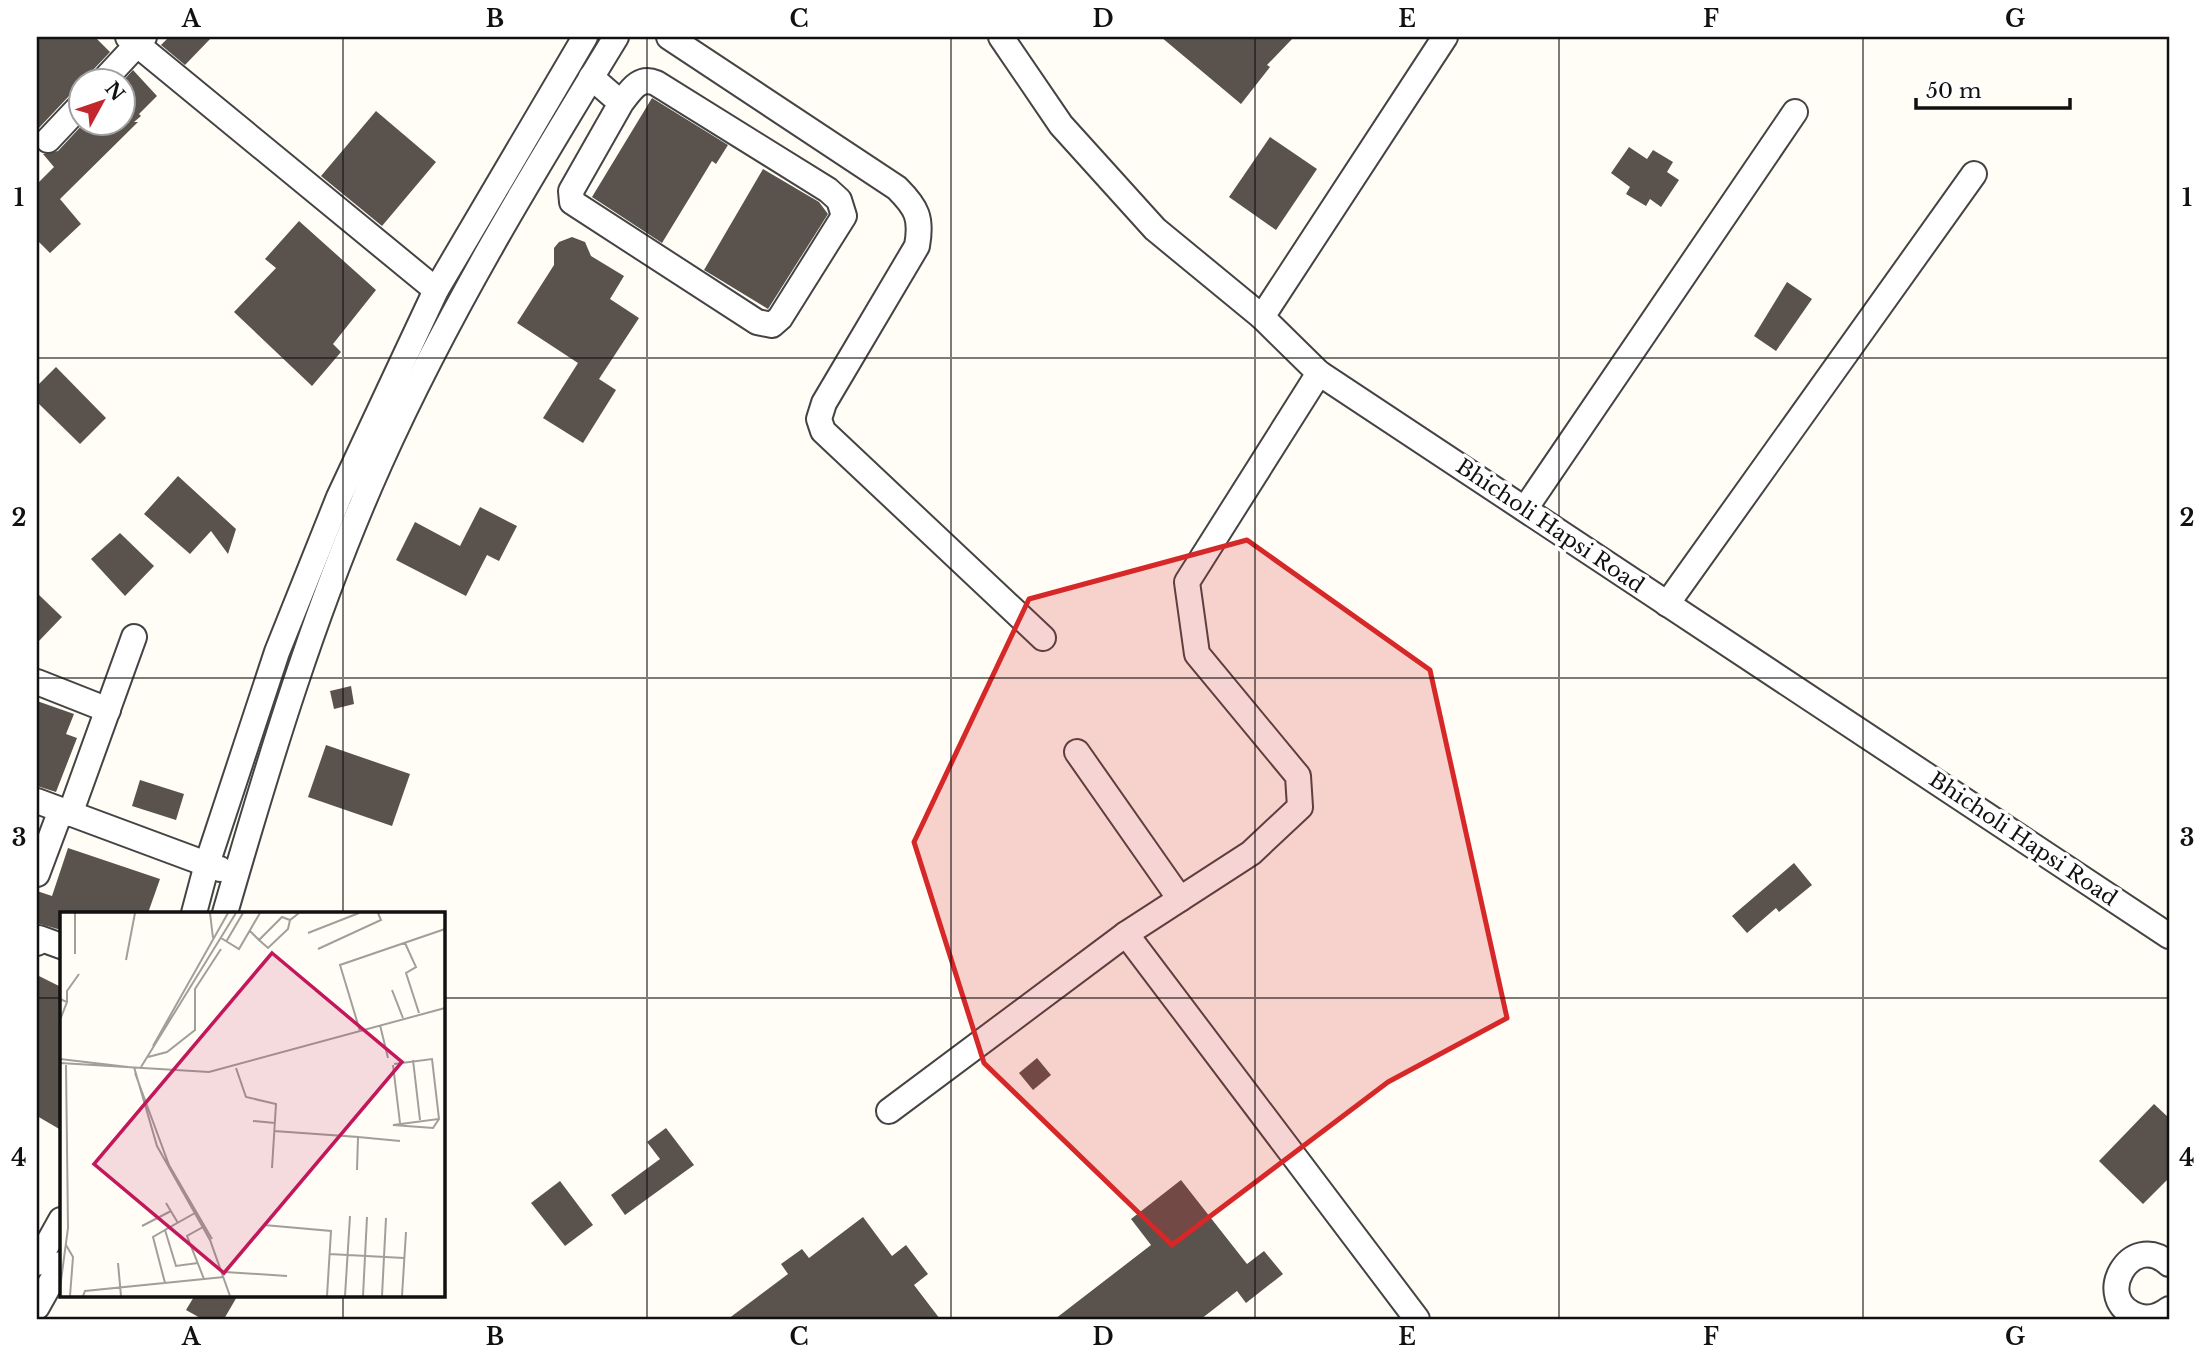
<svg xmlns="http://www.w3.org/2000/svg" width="2206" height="1356" font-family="'Libre Baskerville',serif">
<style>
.building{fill:#5a524d}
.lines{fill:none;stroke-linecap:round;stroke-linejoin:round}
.minor-casing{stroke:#444;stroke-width:28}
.minor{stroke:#fff;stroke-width:24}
.marked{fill:#d62828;fill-opacity:0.2;stroke:#d62828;stroke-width:5;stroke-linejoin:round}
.grid{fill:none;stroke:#111;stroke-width:2;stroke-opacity:0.55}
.labels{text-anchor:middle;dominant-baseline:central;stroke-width:7;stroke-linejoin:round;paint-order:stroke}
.street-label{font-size:21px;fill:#111;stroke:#fff}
.inset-road{fill:none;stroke:#a09f9a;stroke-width:2}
.view{fill:#c2185b;fill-opacity:0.15;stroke:#c2185b;stroke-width:3.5}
.inset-edge{fill:none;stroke:#111;stroke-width:3.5}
.neatline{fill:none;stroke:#111;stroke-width:2.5}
.grid-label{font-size:23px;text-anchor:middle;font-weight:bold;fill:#111}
</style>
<rect width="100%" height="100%" fill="#fffdf5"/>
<g class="building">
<path d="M37,37H95L110,52L93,70L90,80H80V92L69,96L37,130Z"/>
<path d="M169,37H212L185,65L161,45Z"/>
<path d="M1161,37H1294L1267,65L1270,67L1241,104Z"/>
<path d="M133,70L157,96L139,114L141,116L134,122H138L60,199L81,224L50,253L37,240V184L54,167L43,154L58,151L85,122H122V82Z"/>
<path d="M652,98L728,145L716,164L712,161L662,243L592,197Z"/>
<path d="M376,111L436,162L382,226L321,176Z"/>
<path d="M1270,137L1317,169L1276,230L1229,197Z"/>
<path d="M1629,147L1647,159L1653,150L1673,162L1667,172L1679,180L1661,207L1650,199L1646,206L1626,194L1630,187L1611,173Z"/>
<path d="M763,169L819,202L828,214L768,309L704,270Z"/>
<path d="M299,221L376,290L333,344L341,352L312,386L234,312L276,268L265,259Z"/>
<path d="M572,237L585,242L591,256L624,276L610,299L639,318L599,379L616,390L583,443L543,418L578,363L517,323L554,265V248L559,242Z"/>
<path d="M1787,282L1812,299L1776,351L1754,336Z"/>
<path d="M56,367L106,418L80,444L37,402V386Z"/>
<path d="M178,476L236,529L228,554L211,531L190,554L144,514Z"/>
<path d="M480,507L517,526L499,561L487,555L466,596L396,560L415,522L460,546Z"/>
<path d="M120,533L154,566L125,596L91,559Z"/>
<path d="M37,593L62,617L37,643Z"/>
<path d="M351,686L354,704L334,709L330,691Z"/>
<path d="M37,701L74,714L66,734L77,738L56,792L37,786Z"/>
<path d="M326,745L410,774L392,826L308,797Z"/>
<path d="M140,780L184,794L176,820L132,806Z"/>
<path d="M68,848L160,879L148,913H61V930L37,923V891L52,896Z"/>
<path d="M1794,863L1812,885L1779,912L1776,908L1747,933L1732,916Z"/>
<path d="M37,975L61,987V1130L37,1116Z"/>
<path d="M1037,1058L1051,1075L1033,1090L1019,1073Z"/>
<path d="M2154,1104L2169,1118V1178L2143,1204L2099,1161Z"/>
<path d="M666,1128L694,1165L625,1215L611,1195L660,1159L647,1142Z"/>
<path d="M1181,1180L1247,1264L1264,1251L1283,1274L1246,1303L1237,1291L1201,1319H1055L1151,1245L1131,1219Z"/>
<path d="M560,1181L593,1225L565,1246L531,1203Z"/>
<path d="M863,1217L892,1256L906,1245L928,1274L914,1285L940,1319H728L788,1274L781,1264L802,1249L809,1258Z"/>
<path d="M195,1295H238L224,1319H202L186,1310Z"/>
</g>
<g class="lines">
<defs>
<g id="minor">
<path d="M128,37L436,290"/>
<path d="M669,37L897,188C917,208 922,218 917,246L824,403L819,419L823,431L1043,638"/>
<path d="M1001,37L1061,125L1155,229L1262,317L1319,373L2169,936"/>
<path d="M591,77L621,103C631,90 639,76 656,83L828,190L839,200L844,216L780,318L772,325L757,322L572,202L571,191L621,103"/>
<path d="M104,80L144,37"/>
<path d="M48,140L80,106"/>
<path d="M1262,317L1445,37"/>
<path d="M1525,509L1795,112"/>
<path d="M1667,604L1974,174"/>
<path d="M37,682L108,710"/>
<path d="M1077,752L1180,899"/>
<path d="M37,801L220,869"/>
<path d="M70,814L134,637"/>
<path d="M37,874L61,810"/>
<path d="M194,913L207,864L277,652L339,497L436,290L585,37"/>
<path d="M225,913C269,761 315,608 380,463C447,314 531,176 616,37"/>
<path d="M1126,934L1417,1319"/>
<path d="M37,943L39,938L61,946"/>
<path d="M889,1111L1126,934L1251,853L1300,807L1298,776L1197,654L1187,582L1319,373"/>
<path d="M37,1263L61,1220"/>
<path d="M2169,1264C2130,1229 2091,1301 2138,1316C2150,1320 2160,1316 2169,1309"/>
<path d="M37,1307L61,1264"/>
</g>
</defs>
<use href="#minor" class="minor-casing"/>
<use href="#minor" class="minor"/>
</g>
<path class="marked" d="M1247,540L1430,670L1507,1018L1388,1082L1172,1245L984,1063L914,842L1029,599Z"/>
<path class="grid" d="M343,37V913M647,37V1319M951,37V1319M1255,37V1319M1559,37V1319M1863,37V1319M37,358H2169M37,678H2169M37,998H61M443,998H2169M343,1295V1319"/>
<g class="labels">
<g class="street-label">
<text transform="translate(1550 526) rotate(34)">Bhicholi Hapsi Road</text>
<text transform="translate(2023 839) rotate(34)">Bhicholi Hapsi Road</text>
</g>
</g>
<g transform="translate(60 912)">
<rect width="385" height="385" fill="#fffdf5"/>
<path class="inset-road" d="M15,1V42M150,1L153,26M190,19L199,28L222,5L230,8L239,1M248,21L299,1M161,26L179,37L200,1M199,28L208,36L228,17L230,8M166,30L183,1M345,31L356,55L346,61L359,101M258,37L321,8L318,1M66,48L75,1M332,78L343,106M0,87L7,90L0,108M7,90V79L19,62M320,113L328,146M300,119L280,53L385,17M93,134L168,1M88,145L107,140L135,118V77L161,37M0,147L68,155M353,148L360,208M0,151L149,160L385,96M334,152L372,147L379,207L333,213L373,216L379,207M333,153L340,211M74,155L97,234L150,328L170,384M81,155L176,1M176,156L186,185L216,192L212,256M75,161L109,253L152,327M193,209L215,211M214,219L298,225L297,258M298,225L340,229M106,291L118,311M135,301L105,318L116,354L138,351M204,313L271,319L267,384M82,314L111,299M143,315L127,324L144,367M6,333L13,345L10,384M269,342L344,346M58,351L61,384M165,360L227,364M105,371L93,325L105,318M0,376L8,316L6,153M23,384L25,379L164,365M285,384L290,304M303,384L307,305M322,384L326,306M342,384L346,320"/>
<path class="view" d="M212,41L342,150L164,361L34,252Z"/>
<rect width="385" height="385" class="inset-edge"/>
</g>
<rect width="2206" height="1356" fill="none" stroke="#ffffff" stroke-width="77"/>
<g transform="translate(102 102) rotate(50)"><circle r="33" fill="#ffffff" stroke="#a0a0a0" stroke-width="2"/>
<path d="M0-5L12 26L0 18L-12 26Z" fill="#c4262e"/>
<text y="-10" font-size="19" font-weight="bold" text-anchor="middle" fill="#111111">N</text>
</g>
<path d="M1916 98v10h154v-10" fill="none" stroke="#111111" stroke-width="3.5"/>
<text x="1926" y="98" font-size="21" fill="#111111" stroke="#ffffff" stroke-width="5" paint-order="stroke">50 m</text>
<rect x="38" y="38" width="2130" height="1280" class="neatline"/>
<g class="grid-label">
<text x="191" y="27">A</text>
<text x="495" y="27">B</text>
<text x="799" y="27">C</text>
<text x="1103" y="27">D</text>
<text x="1407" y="27">E</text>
<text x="1711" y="27">F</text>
<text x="2015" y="27">G</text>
<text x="19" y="206">1</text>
<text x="2187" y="206">1</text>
<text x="19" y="526">2</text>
<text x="2187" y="526">2</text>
<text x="19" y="846">3</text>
<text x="2187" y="846">3</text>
<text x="19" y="1166">4</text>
<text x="2187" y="1166">4</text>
<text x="191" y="1345">A</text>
<text x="495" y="1345">B</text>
<text x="799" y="1345">C</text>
<text x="1103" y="1345">D</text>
<text x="1407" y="1345">E</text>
<text x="1711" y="1345">F</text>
<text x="2015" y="1345">G</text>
</g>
</svg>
